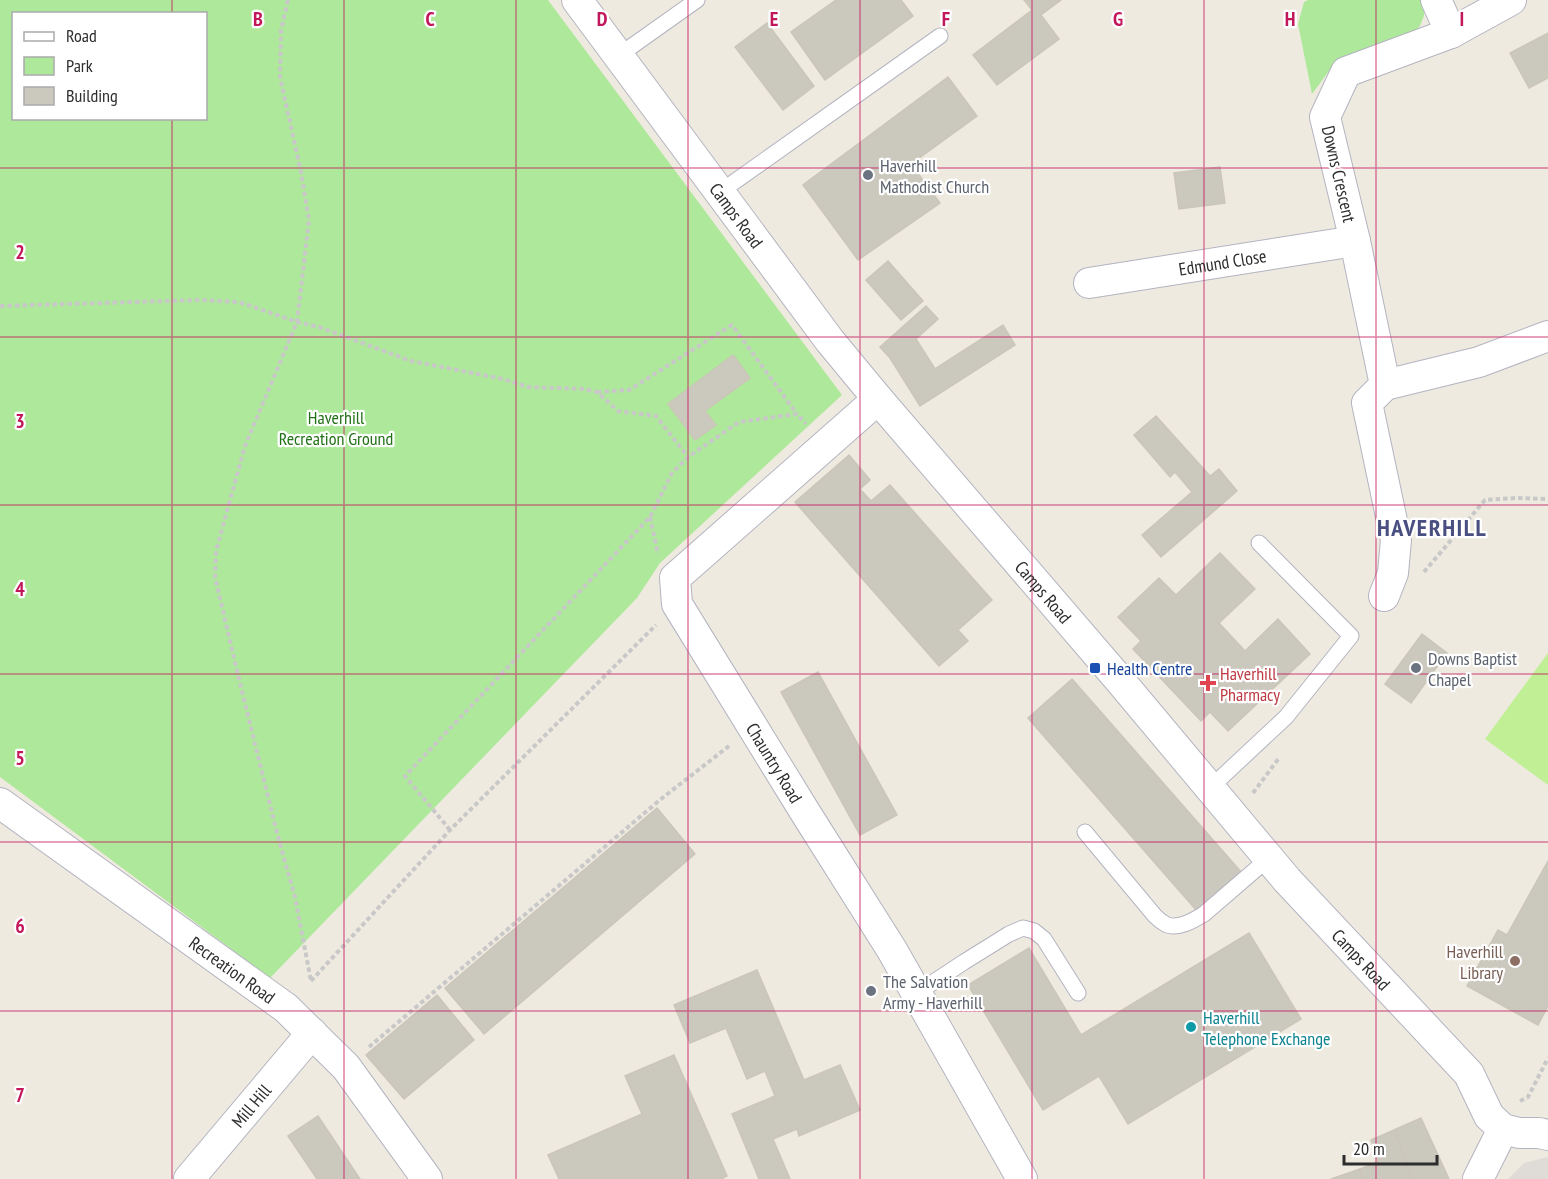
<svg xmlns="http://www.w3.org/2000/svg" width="1548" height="1179" font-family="'PT Sans Narrow',sans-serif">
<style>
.green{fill:#aee89a;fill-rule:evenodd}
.pitch{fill:#c1ef96}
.plaza{fill:#dfdcd7}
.building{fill:#cbc8be;stroke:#cbc6b9;stroke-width:1.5}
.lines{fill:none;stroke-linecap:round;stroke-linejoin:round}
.lane-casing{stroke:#b3b4c1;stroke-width:17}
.street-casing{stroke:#b3b4c1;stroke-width:32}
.path{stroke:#c8c8c8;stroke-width:4;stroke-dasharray:4.5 3;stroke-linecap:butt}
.lane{stroke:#fff;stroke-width:15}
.street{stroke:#fff;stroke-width:30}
.grid{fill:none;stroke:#c2185b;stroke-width:1.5;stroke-opacity:0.55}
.worship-dot{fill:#6b7280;stroke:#fff;stroke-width:2}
.transit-dot{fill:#1a4fb4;stroke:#fff;stroke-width:2}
.health-dot{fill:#e0444e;stroke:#fff;stroke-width:2}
.education-dot{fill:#8d6e63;stroke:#fff;stroke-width:2}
.culture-dot{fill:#0f9aa8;stroke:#fff;stroke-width:2}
.labels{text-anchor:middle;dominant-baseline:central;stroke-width:4.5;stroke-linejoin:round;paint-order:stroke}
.worship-label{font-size:18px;fill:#5b616d;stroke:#fff;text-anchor:start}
.street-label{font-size:18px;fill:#2d2d2d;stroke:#fff}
.park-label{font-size:18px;fill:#227117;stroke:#fff}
.transit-label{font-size:18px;fill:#164399;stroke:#fff;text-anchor:start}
.health-label{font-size:18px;fill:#be3a42;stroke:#fff;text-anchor:start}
.education-label{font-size:18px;fill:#785e54;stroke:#fff;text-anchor:end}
.culture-label{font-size:18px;fill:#0d838f;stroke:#fff;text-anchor:start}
.district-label{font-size:24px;font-weight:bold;letter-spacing:1.5px;fill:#4a4f81;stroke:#fff}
.grid-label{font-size:20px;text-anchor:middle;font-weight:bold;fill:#c2185b;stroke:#fff;stroke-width:4.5;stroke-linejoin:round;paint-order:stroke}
</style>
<rect width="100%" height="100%" fill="#efeae0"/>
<g class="green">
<path d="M0,0H548L842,395L660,563L637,598L270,978L0,777ZM14,14H206V118H14Z"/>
<path d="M1308,0H1424V16L1418,30L1337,60L1312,94L1298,24L1304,2Z"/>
</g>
<path class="pitch" d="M1548,653V785L1485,739Z"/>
<path class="plaza" d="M1548,1157V1179H1508L1524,1163Z"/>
<g class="building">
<path d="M836,0H901L913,16L825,80L791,32Z"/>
<path d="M1024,0H1061L1041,15L1059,39L997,85L973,55L1032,10Z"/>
<path d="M767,23L814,86L783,110L735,47Z"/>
<path d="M1548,33V78L1529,88L1510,53Z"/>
<path d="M948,77L977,116L911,164L940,203L858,260L803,185Z"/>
<path d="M1220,167L1225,203L1179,209L1174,173Z"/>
<path d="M888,261L923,301L901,320L866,280Z"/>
<path d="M926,306L938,319L916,339L935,369L1003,325L1015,345L920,406L890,358L880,347Z"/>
<path d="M733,355L750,378L705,411L716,425L695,440L668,404Z"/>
<path d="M1156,416L1210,476L1219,469L1237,491L1161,557L1142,535L1192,492L1175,472L1170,477L1134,435Z"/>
<path d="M849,455L870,480L860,489L871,501L890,485L992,600L958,630L968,641L939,666L795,502Z"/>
<path d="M1220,553L1255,589L1219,623L1245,651L1278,619L1310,654L1228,731L1210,712L1201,721L1133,649L1141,641L1118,617L1159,578L1176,595Z"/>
<path d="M1422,634L1447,653L1411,703L1385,684Z"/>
<path d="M818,672L897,815L860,835L781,692Z"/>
<path d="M1072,679L1242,873L1197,911L1028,718Z"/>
<path d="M657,808L695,854L484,1034L445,988Z"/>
<path d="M1548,861V1006L1538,1025L1467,986L1498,930L1507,935Z"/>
<path d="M1249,933L1301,1019L1128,1124L1099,1076L1043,1110L968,985L1029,948L1081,1035Z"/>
<path d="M757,970L804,1080L840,1065L860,1110L799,1136L797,1129L773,1139L790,1179H759L732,1114L775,1096L765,1071L747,1079L726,1028L690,1043L674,1005Z"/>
<path d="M437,995L474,1040L404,1099L366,1055Z"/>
<path d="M674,1055L727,1176L721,1179H559L548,1155L642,1114L625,1076Z"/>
<path d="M318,1116L360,1179H317L288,1136Z"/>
<path d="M1421,1118L1449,1179H1412L1394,1130Z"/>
<path d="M1394,1130L1412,1179H1363L1360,1169L1378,1162L1371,1140Z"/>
<path d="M1360,1169L1363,1179H1331Z"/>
</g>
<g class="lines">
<defs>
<g id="lane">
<path d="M618,56L697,0"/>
<path d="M720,192L940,36"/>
<path d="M1210,788L1286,717L1351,636L1259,543"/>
<path d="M1085,832L1155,916C1158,919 1163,923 1167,925C1180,929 1194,920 1204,914L1269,858"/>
<path d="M917,993L964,962L1009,934L1023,928L1034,931L1044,939L1078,993"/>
</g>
<g id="street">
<path id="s1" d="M577,0L830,341L878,399L1117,677L1287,880L1469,1074L1489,1116L1503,1129L1519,1133H1539L1548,1135"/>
<path d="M1436,0L1451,33"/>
<path id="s2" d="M1089,283L1355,241"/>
<path d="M1385,385L1479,362L1548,336"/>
<path id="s3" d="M878,399L675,578L677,604L805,812L892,950L1022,1179"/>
<path d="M1384,596L1393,573L1396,540L1367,403L1385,385L1355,241L1325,117L1346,72L1451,33L1511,0"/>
<path id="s4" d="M0,803L286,1008L346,1067L427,1179"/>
<path id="s5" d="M189,1179L312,1033"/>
<path d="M1478,1179L1503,1129"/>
</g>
</defs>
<use href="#lane" class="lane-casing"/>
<use href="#street" class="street-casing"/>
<g class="path">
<path d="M288,0L281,30L280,77L301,172L309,220L297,322L245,446L216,551L215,577L238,675L277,833L295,897L311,981"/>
<path d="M0,306L200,300L239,302L297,322L319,327L411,361L503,379L528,387L583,389L597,392L618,411L656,416L688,457"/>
<path d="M597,392L629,390L732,325L797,414"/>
<path d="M650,517L658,554"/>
<path d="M1424,572L1485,500L1517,498L1548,499"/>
<path d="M1253,793L1279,758"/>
<path d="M450,830L405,776L650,517L672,473L688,457L739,422L797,414L806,424"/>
<path d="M311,981L450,830L656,625"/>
<path d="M369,1047L661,799L729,746"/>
<path d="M1520,1101L1528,1097L1548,1058"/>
</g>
<use href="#lane" class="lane"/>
<use href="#street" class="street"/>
</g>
<path class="grid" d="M172,0V14M344,0V1179M516,0V1179M688,0V1179M860,0V1179M1032,0V1179M1204,0V1179M1376,0V1179M172,118V1179M0,168H1548M0,337H1548M0,505H1548M0,674H1548M0,842H1548M0,1011H1548"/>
<g class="worship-dot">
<circle cx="868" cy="175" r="6"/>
<circle cx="1416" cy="668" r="6"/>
<circle cx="871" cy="991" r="6"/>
</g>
<rect class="transit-dot" x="1089" y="662" width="12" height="12" rx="3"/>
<path class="health-dot" d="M1205 674h6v6h6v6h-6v6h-6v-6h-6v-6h6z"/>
<circle class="education-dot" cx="1515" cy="961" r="6"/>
<circle class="culture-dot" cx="1191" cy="1027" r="6"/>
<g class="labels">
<g class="worship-label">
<text x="880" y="165">Haverhill<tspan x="880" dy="21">Mathodist Church</tspan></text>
<text x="1428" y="658">Downs Baptist<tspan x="1428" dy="21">Chapel</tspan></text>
<text x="883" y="981">The Salvation<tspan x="883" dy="21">Army - Haverhill</tspan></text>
</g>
<g class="street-label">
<text transform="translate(1339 174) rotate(77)">Downs Crescent</text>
<text stroke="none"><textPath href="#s1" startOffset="268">Camps Road</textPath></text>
<text stroke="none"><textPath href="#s2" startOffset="135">Edmund Close</textPath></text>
<text stroke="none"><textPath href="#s1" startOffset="754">Camps Road</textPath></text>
<text stroke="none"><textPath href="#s3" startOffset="483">Chauntry Road</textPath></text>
<text stroke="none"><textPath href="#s1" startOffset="1240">Camps Road</textPath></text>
<text stroke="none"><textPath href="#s4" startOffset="286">Recreation Road</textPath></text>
<text stroke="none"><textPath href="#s5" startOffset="96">Mill Hill</textPath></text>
</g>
<g class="park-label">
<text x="336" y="417">Haverhill<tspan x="336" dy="21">Recreation Ground</tspan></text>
</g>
<g class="transit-label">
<text x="1107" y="668">Health Centre</text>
</g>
<g class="health-label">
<text x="1220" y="673">Haverhill<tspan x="1220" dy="21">Pharmacy</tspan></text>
</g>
<g class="education-label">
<text x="1503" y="951">Haverhill<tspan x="1503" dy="21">Library</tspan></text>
</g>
<g class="culture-label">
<text x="1203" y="1017">Haverhill<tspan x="1203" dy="21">Telephone Exchange</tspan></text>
</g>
<g class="district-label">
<text x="1432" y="527">HAVERHILL</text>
</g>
</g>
<g class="grid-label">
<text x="258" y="26">B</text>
<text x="430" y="26">C</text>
<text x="602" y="26">D</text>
<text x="774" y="26">E</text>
<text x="946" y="26">F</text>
<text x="1118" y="26">G</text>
<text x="1290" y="26">H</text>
<text x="1462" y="26">I</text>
<text x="20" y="259">2</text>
<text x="20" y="428">3</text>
<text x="20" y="596">4</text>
<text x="20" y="765">5</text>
<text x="20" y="933">6</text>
<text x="20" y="1102">7</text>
</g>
<rect x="12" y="12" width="195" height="108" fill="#ffffff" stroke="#ababab" stroke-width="1.5"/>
<rect x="24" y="32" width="30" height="9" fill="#ffffff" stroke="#ababab" stroke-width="1.5"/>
<text x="66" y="42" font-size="18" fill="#2d2d2d">Road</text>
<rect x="24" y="57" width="30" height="18" fill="#aee89a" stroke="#ababab" stroke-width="1.5"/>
<text x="66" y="72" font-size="18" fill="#2d2d2d">Park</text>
<rect x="24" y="87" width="30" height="18" fill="#cbc8be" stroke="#ababab" stroke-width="1.5"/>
<text x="66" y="102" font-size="18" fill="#2d2d2d">Building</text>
<path d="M1344 1155v9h93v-9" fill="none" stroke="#2d2d2d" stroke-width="3"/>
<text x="1353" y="1155" font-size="18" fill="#2d2d2d" stroke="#ffffff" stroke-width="4.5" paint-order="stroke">20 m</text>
</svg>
